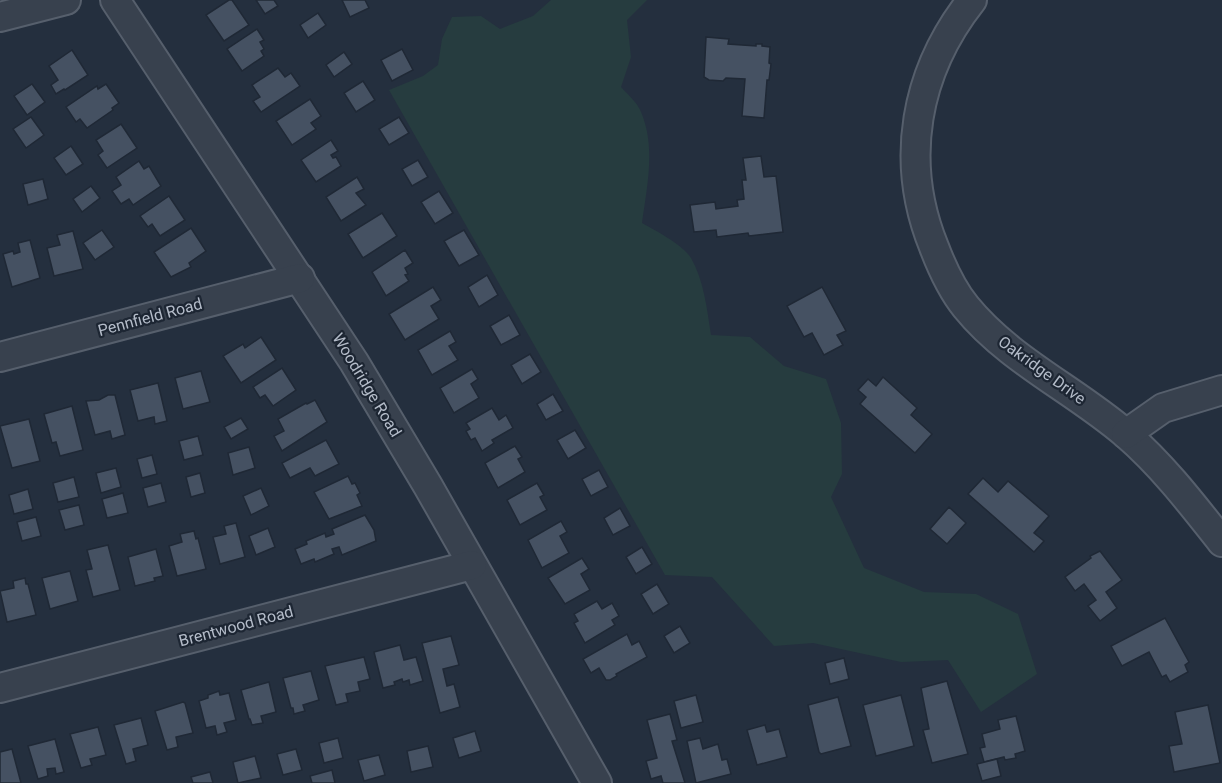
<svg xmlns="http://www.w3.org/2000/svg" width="1222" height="783" font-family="Roboto,sans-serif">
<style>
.green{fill:#263c3f}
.building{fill:#455162;stroke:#1f2835;stroke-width:1.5}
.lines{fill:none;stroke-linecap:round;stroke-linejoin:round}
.minor-casing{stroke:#565f6c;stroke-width:32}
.minor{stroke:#38414e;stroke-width:28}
.labels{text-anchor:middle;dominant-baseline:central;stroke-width:4.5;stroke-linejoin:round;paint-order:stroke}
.street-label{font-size:16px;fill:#b4bcc9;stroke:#1d2633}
</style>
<rect width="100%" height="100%" fill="#242f3e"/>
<path class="green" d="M551,0H647L627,20L631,57L621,87C627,94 638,103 641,112C656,147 647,186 642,223C656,231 682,244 691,258C704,281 707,309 711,335L750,337L784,366L826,379L841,423L842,474L831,497L864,568L924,592L976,594L1018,614L1037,674L981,712L948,660L901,662L813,643L774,646L712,577L665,575L389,90L423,76L438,65L442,39L452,17L481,16L500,29L533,16Z"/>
<g class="building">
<path d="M229,0H232L249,25L224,41L206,15Z"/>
<path d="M256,0H274L278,6L265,14Z"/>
<path d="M342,0H365L369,8L350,17Z"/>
<path d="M318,13L326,25L308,38L300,25Z"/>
<path d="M257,29L264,40L260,42L264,49L261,51L264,56L242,71L227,49Z"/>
<path d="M706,37L729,39L728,44L756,46V44H762V46L770,47L769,63L771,64L769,80H767L764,118L742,116L745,79L726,78L723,81L709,80L704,77Z"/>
<path d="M402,49L413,70L392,81L381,60Z"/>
<path d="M72,50L88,75L65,90L64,89L56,94L51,85L58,80L49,66Z"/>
<path d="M344,52L352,64L334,77L326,65Z"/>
<path d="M278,68L285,77L291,73L300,86L261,112L253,101L260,97L252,85Z"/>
<path d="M363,81L375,100L356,112L344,93Z"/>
<path d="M32,84L45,102L27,115L14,96Z"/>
<path d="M106,84L119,103L112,108L113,110L87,128L80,119L76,122L66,107L97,86L98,89Z"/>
<path d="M310,99L321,116L311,123L316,129L292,145L276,121Z"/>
<path d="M31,117L44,135L26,148L13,129Z"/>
<path d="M399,117L409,133L389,145L379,129Z"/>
<path d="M121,124L137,148L107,168L98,155L103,151L96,140Z"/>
<path d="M331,140L338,151L331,155L333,158L336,157L341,166L316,182L301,160Z"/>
<path d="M71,146L83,164L66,175L54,158Z"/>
<path d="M761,156L764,177L776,176L783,232L749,236L748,233L717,237L716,230L694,232L690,205L715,202L716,209L738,206L737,200L744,199L742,180H746L743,158Z"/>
<path d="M418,160L428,177L412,186L402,169Z"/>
<path d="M139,161L144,169L149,166L161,186L133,205L129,199L121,204L112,191L121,185L116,177Z"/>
<path d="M357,177L364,189L356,193L366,205L341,221L326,197Z"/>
<path d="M43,179L48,199L28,205L23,184Z"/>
<path d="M91,186L100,198L82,212L73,199Z"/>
<path d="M439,191L453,213L435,224L421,202Z"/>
<path d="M169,196L185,220L160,236L152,224L148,227L140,216Z"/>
<path d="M382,213L397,236L363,258L348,234Z"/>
<path d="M191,228L206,251L189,263L191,267L171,277L154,252Z"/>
<path d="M102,230L114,247L95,260L83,243Z"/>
<path d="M464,230L479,255L459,266L444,241Z"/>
<path d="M73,231L83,269L54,276L47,248L60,245L57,235Z"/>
<path d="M30,240L40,278L12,287L3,254L13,251L14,254L20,252L18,243Z"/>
<path d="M405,250L413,263L405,268L408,274L405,275L409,281L386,296L372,272Z"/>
<path d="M487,275L498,295L479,307L468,287Z"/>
<path d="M433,287L441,300L431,306L439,319L405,340L389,314Z"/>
<path d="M822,287L846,331L837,335L843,345L824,355L812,333L804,337L787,306Z"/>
<path d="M509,315L520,335L501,345L490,326Z"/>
<path d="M450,331L456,342L449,346L458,360L432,375L418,350Z"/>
<path d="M261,337L276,360L241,383L223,356L243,344L245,348Z"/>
<path d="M530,354L541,372L522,384L511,365Z"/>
<path d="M282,368L296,390L273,406L265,395L260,398L253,387Z"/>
<path d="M472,369L478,379L471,384L479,398L454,413L440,388Z"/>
<path d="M201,371L210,402L183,409L175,378Z"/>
<path d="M883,377L917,408L911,415L932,434L915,453L860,404L866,397L858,390L868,379L876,386Z"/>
<path d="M158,383L167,421L155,424L154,417L138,421L130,390Z"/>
<path d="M553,394L563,411L546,420L537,404Z"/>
<path d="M108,395H115L125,435L112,439L110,431L95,435L86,401L99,400Z"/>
<path d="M315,400L327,422L282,451L274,436L284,431L278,419L306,403L307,404Z"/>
<path d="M72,406L83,450L60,456L56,442L52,443L44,414Z"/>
<path d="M492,408L499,420L506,415L513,428L492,440L494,443L482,451L475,438L471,440L466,431L470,429L466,423Z"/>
<path d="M241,418L248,429L231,439L224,427Z"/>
<path d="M29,419L40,461L12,468L0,426Z"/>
<path d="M575,430L586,448L568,459L557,440Z"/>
<path d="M198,436L203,455L184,460L179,441Z"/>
<path d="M326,440L339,464L315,476L310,468L290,478L282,463Z"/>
<path d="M515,446L522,457L518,459L525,472L498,488L485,463Z"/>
<path d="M249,447L255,468L233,475L228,453Z"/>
<path d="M152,455L157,474L142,478L137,459Z"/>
<path d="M116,468L121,487L101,493L96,473Z"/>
<path d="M599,470L608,487L591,496L582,479Z"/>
<path d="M200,473L205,493L191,497L186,477Z"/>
<path d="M348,476L352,484L355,483L360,493L357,495L362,506L329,519L314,492Z"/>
<path d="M74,477L79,497L58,502L53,483Z"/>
<path d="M983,478L998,492L1008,481L1049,516L1034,533L1044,541L1034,552L968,494Z"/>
<path d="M161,483L166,502L148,507L143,488Z"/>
<path d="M537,483L544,495L540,497L547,510L520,525L507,500Z"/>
<path d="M261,488L269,506L251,515L243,496Z"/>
<path d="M28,489L33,509L14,514L9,495Z"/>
<path d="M123,493L128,513L107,518L102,499Z"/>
<path d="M79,505L84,525L65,530L59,510Z"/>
<path d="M949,507L966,523L947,544L930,529Z"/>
<path d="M620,508L630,526L613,535L604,518Z"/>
<path d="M365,515L374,530L376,541L342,555L339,547L332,549L334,554L315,562L314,559L301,564L295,549L307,544L306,541L325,533L326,537L334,534L332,529Z"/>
<path d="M36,517L41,536L22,541L17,522Z"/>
<path d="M561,521L567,532L560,536L569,553L542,568L528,540Z"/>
<path d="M236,523L245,557L220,564L213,537L226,534L224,526Z"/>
<path d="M268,528L275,547L256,555L249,536Z"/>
<path d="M194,531L196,539L198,538L206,569L177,576L169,546L182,542L180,534Z"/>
<path d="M108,545L120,590L93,597L86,570L92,569L87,550Z"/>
<path d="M642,547L652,564L636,574L626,557Z"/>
<path d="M156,549L163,576L154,578L155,581L135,586L128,557Z"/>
<path d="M1100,551L1122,580L1106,592L1117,608L1100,621L1088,606L1096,600L1084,584L1075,591L1065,577L1091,558L1090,556Z"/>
<path d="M582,558L589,569L581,574L590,590L565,604L548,578Z"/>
<path d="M70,571L78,601L50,609L42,578Z"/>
<path d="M25,578L26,584H28L36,615L7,622L0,591L14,588L13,581Z"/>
<path d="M657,584L669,604L653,614L641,594Z"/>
<path d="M597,601L602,609L612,603L619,616L612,620L615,625L585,643L574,623L578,621L574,614Z"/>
<path d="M1165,618L1189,662L1185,665L1188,672L1170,682L1166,675L1162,677L1149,652L1122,666L1111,646Z"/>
<path d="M680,626L690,643L674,653L664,636Z"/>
<path d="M627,634L632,645L639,641L647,657L616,674L617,676L610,680H606L599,668L591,673L583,659Z"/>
<path d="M451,636L459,665L443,669L447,686L454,684L460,707L440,713L422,643Z"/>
<path d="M400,645L404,660L416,657L423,681L410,685L409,680L403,682L402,679L394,682L395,685L383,688L374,652Z"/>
<path d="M364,657L370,679L358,682L360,691L346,694L348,702L336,705L325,666Z"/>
<path d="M844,658L849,679L830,684L825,663Z"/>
<path d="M311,671L319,700L303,705L305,711L294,714L293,708H291L283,678Z"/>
<path d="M947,681L968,754L932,763L923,730L929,729L921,688Z"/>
<path d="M269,682L276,712L261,716L263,723L252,725L250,719H249L241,690Z"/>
<path d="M219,691L220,695L229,693L236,720L224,723L227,732L217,735L215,726L206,728L199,701L208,698V695Z"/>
<path d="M696,695L703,722L681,728L674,701Z"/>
<path d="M901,695L914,746L876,756L863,705Z"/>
<path d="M838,697L851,746L821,754L819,752L808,705Z"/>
<path d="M183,702L185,703L193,733L176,737L178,747L167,750L155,711Z"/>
<path d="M1208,705L1220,763L1174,772L1169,746L1182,744L1175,712Z"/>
<path d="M670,714L677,740L672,741L685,783H663L661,776L651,779L646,761L657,758L647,720Z"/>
<path d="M1016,716L1025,751L1015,754L1016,758L1005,760L1004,757L984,762L980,748L985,747L982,734L1000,729L998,720Z"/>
<path d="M141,718L148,745L133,749L136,761L126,764L114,725Z"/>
<path d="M765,725L767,732L779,729L787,757L757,765L747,730Z"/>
<path d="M98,727L106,755L90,759L92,765L81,768L70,734Z"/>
<path d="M475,731L481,751L459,758L453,738Z"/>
<path d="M338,738L343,758L324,763L319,743Z"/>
<path d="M700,738L703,749L718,744L722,760L727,759L731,774L696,783L687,741Z"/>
<path d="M55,739L64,772L56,774L55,768L47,769L48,776L38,779L28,746Z"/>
<path d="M428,746L433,767L411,772L407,751Z"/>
<path d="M12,749L21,783H0V752Z"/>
<path d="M296,749L302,770L283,775L277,754Z"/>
<path d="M379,755L385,775L364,781L358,760Z"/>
<path d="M255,756L261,778L238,783L233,762Z"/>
<path d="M997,759L1001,776L982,781L977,764Z"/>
<path d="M332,770L335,783H312L310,776Z"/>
<path d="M210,772L213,783H193L191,777Z"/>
</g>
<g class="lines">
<defs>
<g id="minor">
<path d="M115,0L354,362L428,486L597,783"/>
<path d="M972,0C915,72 899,161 934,247C942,268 952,290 966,307C1009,360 1075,390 1126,434C1162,465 1192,504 1222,542"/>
<path d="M0,17L66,0"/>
<path d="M0,357L300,278"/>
<path d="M1126,434L1163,408L1222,390"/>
<path d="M0,688L472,565"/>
</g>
</defs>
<use href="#minor" class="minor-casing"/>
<use href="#minor" class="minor"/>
</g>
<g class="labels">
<g class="street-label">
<text transform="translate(150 317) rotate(-15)">Pennfield Road</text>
<text transform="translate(1042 370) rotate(36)">Oakridge Drive</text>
<text transform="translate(367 385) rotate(59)">Woodridge Road</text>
<text transform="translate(236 626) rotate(-15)">Brentwood Road</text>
</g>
</g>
</svg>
